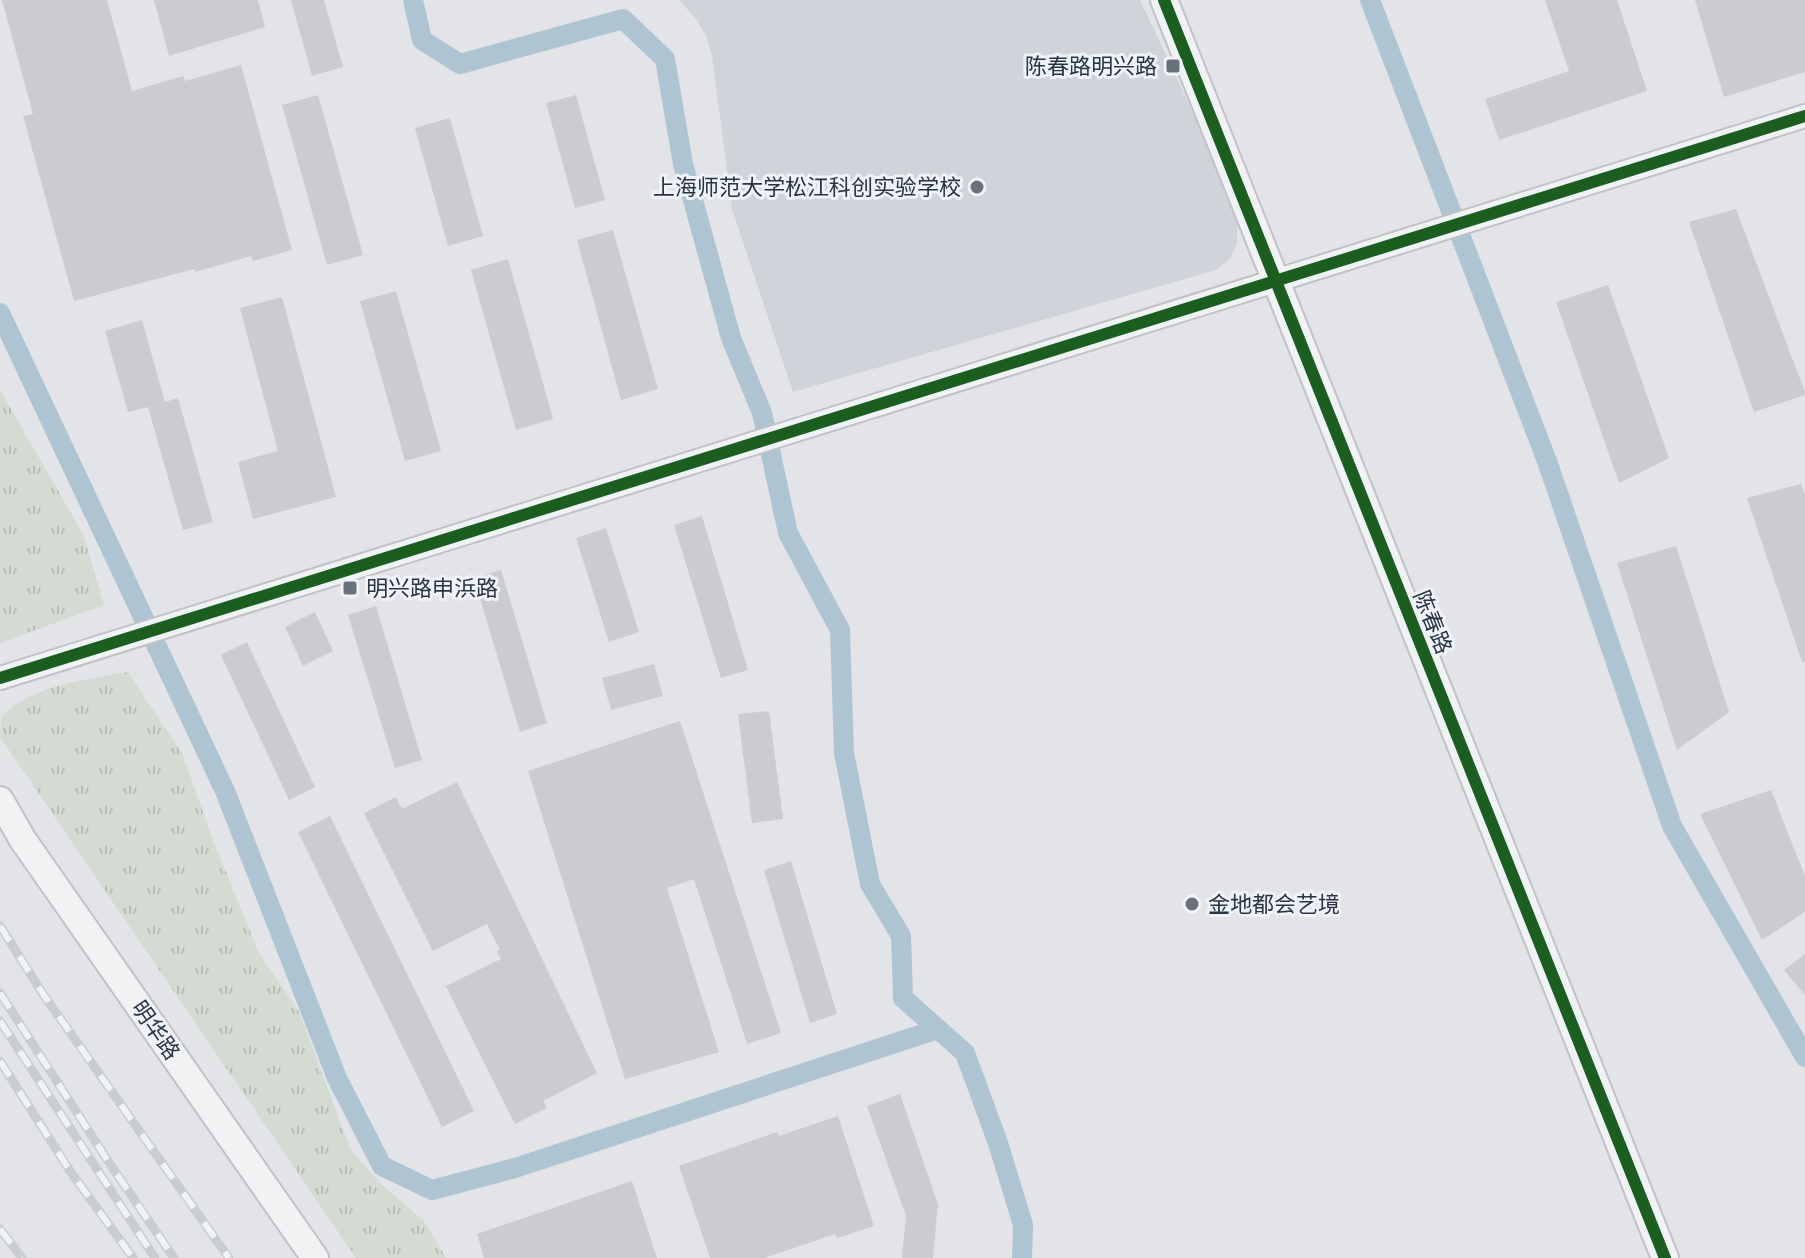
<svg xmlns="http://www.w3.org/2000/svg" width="1805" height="1258" font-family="'PT Sans','Noto Sans SC',sans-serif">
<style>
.built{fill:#d0d4da}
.grass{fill:url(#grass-tufts)}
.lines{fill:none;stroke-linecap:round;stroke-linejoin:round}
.canal{stroke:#afc4d3;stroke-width:20}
.building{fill:#cacccf}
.minor-casing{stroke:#c0c2c5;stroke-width:26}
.tertiary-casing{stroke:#c0c2c5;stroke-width:30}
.minor{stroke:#f1f2f4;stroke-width:22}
.tertiary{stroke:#f1f2f4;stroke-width:26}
.rail-casing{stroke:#cacdcf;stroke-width:9}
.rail{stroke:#eff3f7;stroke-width:6;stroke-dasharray:18;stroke-linecap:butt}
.cycleway-casing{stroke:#eff3f7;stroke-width:17}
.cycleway{stroke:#1b5e20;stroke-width:12}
.poi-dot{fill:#69727b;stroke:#eff3f7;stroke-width:3}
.labels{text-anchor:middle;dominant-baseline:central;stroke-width:6;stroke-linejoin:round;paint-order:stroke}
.poi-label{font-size:22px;fill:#283441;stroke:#eff3f7;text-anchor:end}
.street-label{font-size:22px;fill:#283441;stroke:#eff3f7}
</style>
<defs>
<pattern id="grass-tufts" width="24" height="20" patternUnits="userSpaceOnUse" patternTransform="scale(2)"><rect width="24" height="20" fill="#d3dbd2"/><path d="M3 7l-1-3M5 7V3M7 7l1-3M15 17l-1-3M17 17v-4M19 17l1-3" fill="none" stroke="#b5bdb6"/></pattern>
</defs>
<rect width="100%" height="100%" fill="#e2e4e7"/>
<path class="built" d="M679,0H1140L1218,166L1237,223V243L1230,259L1216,270L793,392L732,209L712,56L706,36L696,19Z"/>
<g class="grass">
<path d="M0,390L84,536L104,605L0,643Z"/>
<path d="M128,672L183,755L211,835L259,953L299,1012L351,1150L379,1182L424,1221L446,1258H356L0,737L2,715C37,684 84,680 128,672Z"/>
</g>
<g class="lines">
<g class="canal">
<path d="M413,0L422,40L460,64L623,19L665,59L683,164L731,338L762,413L788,533L840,630L844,753L870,884L901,936L903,998L965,1053L998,1143L1023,1225L1022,1258"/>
<path d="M1370,0L1547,461L1672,826L1805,1057"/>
<path d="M0,313L225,791L337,1078L382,1166L432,1190L515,1168L938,1029"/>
</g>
</g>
<g class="building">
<path d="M2,0H107L132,91L183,76L185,81L241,65L292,250L253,261L251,256L195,272L194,269L74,301L23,116L33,114Z"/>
<path d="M154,0H258L265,27L169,56Z"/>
<path d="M291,0H324L343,67L312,76Z"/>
<path d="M1545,0H1617L1647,91L1499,140L1485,99L1569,71Z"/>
<path d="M1695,0H1805V72L1724,97Z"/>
<path d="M318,95L363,255L327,265L282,105Z"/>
<path d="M576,95L605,200L575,208L546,103Z"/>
<path d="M450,118L483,236L448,246L415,128Z"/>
<path d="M1736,209L1805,392V395L1754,412L1689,222Z"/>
<path d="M613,230L658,389L621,400L577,240Z"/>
<path d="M508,259L553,419L516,430L471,270Z"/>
<path d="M1608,285L1669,458L1619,483L1556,302Z"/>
<path d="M396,291L441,451L405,461L360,301Z"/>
<path d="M282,297L336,497L253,519L238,462L278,451L240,308Z"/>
<path d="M142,320L165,402L178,398L213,522L183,530L148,407L128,412L105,331Z"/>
<path d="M1801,484L1805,495V662H1802L1747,498Z"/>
<path d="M702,516L748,670L721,678L674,525Z"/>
<path d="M606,528L639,632L609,642L576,538Z"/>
<path d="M1676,546L1729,712L1677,750L1617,563Z"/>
<path d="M501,570L547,723L520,732L474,578Z"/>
<path d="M376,606L422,760L395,768L348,615Z"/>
<path d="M315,612L333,651L303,666L285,627Z"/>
<path d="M247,642L315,787L289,800L221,655Z"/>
<path d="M654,664L663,696L611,710L602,678Z"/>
<path d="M769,711L783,819L752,823L738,714Z"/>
<path d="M680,721L781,1033L747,1044L694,879L667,888L719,1052L625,1079L528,771Z"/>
<path d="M457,782L597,1073L543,1101L547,1108L515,1124L446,986L501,959L497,951L500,950L487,924L433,951L364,813L396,797L402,809Z"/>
<path d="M1771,790L1805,876V912L1762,940L1700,814Z"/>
<path d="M330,816L474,1111L442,1127L298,832Z"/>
<path d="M791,861L837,1014L810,1023L764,870Z"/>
<path d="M1805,954V995L1784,970Z"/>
<path d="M900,1094L938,1204L933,1258H902L906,1216L867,1106Z"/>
<path d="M838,1116L874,1226L837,1238L835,1234L764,1258H710L679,1166L777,1132L779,1136Z"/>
<path d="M632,1181L657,1258H484L477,1234Z"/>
</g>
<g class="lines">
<defs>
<path id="minor" d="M0,678L1805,116"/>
<g id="tertiary">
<path d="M1164,0L1665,1258"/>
<path d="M0,800L23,840L315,1258"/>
</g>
</defs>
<use href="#minor" class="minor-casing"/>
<use href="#tertiary" class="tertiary-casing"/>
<use href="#minor" class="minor"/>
<use href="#tertiary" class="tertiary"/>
<defs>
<g id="rail">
<path d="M0,926L43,994L229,1258"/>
<path d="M0,993L110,1164L174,1258"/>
<path d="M0,1021L155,1258"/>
<path d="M0,1061L70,1171L133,1258"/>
<path d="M0,1229L22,1258"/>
</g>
</defs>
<use href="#rail" class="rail-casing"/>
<use href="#rail" class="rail"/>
<defs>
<g id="cycleway">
<path d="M1164,0L1665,1258"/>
<path d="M0,678L1805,116"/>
</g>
</defs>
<use href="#cycleway" class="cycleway-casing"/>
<use href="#cycleway" class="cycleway"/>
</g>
<g class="poi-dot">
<rect x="1165" y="58" width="16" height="16" rx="4"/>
<circle cx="977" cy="187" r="8"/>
<rect x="342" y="580" width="16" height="16" rx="4"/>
<circle cx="1192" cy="904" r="8"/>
</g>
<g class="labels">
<g class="poi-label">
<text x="1157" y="66">陈春路明兴路</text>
<text x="961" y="187">上海师范大学松江科创实验学校</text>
<text x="366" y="588" text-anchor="start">明兴路申浜路</text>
<text x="1208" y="904" text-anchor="start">金地都会艺境</text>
</g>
<g class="street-label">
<text transform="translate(1433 622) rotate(68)">陈春路</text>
<text transform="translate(156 1030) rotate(55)">明华路</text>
</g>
</g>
</svg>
